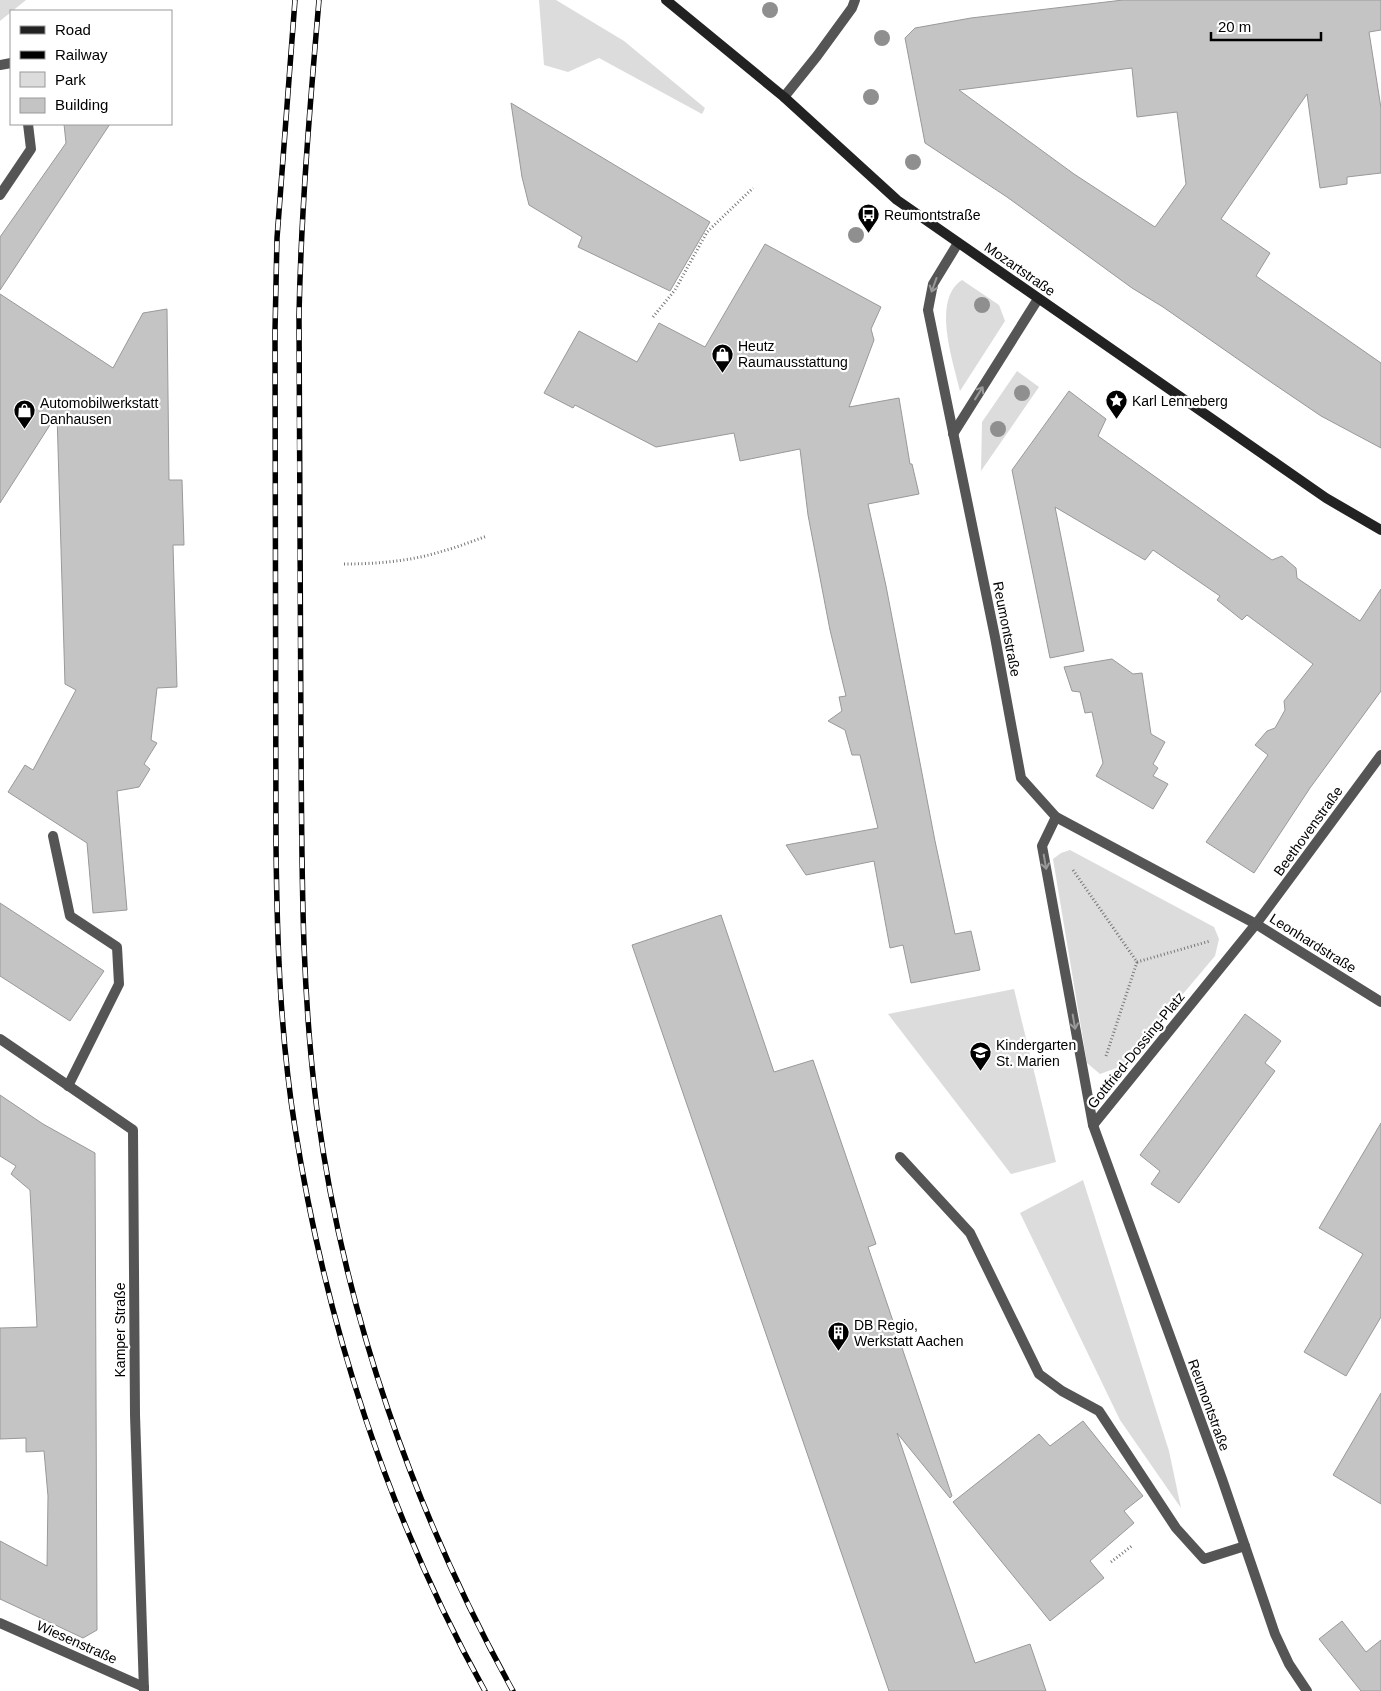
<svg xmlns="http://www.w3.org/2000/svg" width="1381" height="1691" font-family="Helvetica,sans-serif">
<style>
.green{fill:#dcdcdc}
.building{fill:#c4c4c4;stroke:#999;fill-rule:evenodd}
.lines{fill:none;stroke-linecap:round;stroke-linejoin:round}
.path{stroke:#777;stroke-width:3;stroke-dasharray:1 2.5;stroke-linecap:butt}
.service{stroke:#555;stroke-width:10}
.minor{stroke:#555;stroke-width:10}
.secondary{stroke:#222;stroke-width:10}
.rail-casing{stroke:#000;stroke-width:5.5}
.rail{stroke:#fff;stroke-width:4;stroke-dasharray:11;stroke-linecap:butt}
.tree{fill:#8f8f8f}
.oneway{stroke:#999}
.labels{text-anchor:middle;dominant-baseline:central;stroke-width:4.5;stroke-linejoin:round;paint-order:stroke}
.poi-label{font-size:14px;fill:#000;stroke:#fff;text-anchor:start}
.street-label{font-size:14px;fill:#000;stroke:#fff}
</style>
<rect width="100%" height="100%" fill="#fff"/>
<g class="green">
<path d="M0,0H26L0,21Z"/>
<path d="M539,0H556L624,41L705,108L702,114L599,58L568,72L544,65Z"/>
<path d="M962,280L999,305L1005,321L960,391C954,363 931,300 962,280Z"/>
<path d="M1017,371L1039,387L981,471L982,422Z"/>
<path d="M1070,850L1214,927L1219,939L1215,956L1122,1066L1100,1074L1087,1063L1053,859L1061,853Z"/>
<path d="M1014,989L1056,1162L1011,1174L888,1014Z"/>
<path d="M1083,1180L1169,1451L1181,1508L1120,1420L1020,1213Z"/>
</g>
<g class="building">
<path d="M1123,0H1381V30L1369,32L1381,108V173L1347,177V184L1320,188L1307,94L1221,219L1270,253L1256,276L1381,363V448L1321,416L1265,378L1163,307L1132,288L1007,197L925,143L905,38L915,28L971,18ZM1132,68L1137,117L1177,112L1186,184L1155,227L1074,174L959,90Z"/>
<path d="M511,103L710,222L670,291L578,247L582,237L529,205L522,177Z"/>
<path d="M64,124H110L0,290V237L66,143Z"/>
<path d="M765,244L881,307L871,329L874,340L849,407L899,398L910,464H912L919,494L868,504L886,586L935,841L955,934L971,931L980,970L911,983L903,945L890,948L874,861L806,875L786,845L878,828L860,755H852L845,730L828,721L842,711L839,697L846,696L830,630L808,515L800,449L740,461L734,433L656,447L575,405L573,408L544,393L579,331L637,362L659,323L705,347Z"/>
<path d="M0,294L113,368L143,313L167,309L169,480H182L184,545H173L177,687L157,688L151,740L157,743L144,764L150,769L139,787L117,791L127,910L93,913L87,843L8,792L25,765L33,770L76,690L65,684L57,414L0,503Z"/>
<path d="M1069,391L1106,419L1098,436L1272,560L1282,556L1296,568L1297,578L1360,621L1381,589V691L1310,788L1254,873L1206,842L1268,755L1255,745L1267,731L1275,728L1285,710L1284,701L1313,664L1247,615L1242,620L1217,600L1220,596L1153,550L1145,560L1055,507L1084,651L1050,658L1012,470Z"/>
<path d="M1112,659L1133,674L1142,673L1151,734L1165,742L1153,764L1158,768L1153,776L1168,784L1153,809L1096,776L1103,763L1092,712L1085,713L1080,692L1072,691L1064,667Z"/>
<path d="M0,903L104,971L70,1021L0,976Z"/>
<path d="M721,915L774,1072L813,1060L837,1130L876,1244L868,1247L952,1496L950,1498L897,1433L975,1663L1030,1644L1046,1691H889L632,945Z"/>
<path d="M1245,1014L1281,1041L1265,1063L1275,1071L1179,1203L1151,1184L1160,1171L1140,1155Z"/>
<path d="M0,1095L43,1124L95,1153L97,1630L83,1638L0,1599V1541L47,1566L48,1496L44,1451L26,1452V1438L0,1439V1328L37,1327L30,1190L11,1174L16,1166L0,1156Z"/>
<path d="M1381,1123V1317L1346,1376L1304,1352L1363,1254L1319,1228Z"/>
<path d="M1381,1393V1504L1333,1475Z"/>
<path d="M1083,1421L1143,1496L1124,1511L1134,1523L1090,1561L1104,1578L1050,1621L953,1502L1039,1434L1050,1446Z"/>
<path d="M1342,1621L1366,1652L1381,1640V1691H1361L1319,1639Z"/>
</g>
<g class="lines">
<g class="path">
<path d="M653,317L675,290L707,232L753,188"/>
<path d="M344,564C377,564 412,561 443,551C458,547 473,541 487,536"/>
<path d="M1073,870L1137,962L1210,941"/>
<path d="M1106,1056L1137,962"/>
<path d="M1111,1562L1133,1545"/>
</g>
<g class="service">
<path d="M0,65L11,63"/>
<path d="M0,195L31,149L28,124"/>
<path d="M53,836L70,916L117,947L119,984L68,1086"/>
<path d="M900,1157L970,1233L1039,1374L1062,1391L1099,1411L1176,1528L1204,1559L1245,1546"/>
</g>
<g class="minor">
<path d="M784,97L817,56L852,8L855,0"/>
<path d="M958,243L933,284L928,310L995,637L1021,778L1056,817L1256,924L1381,1002"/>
<path d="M953,434L1038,299"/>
<path d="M1056,817L1042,846L1093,1125L1222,1479L1275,1634L1289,1664L1307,1691"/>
<path d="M0,1039L133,1130L135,1415L144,1691"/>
<path d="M1093,1125L1256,924L1381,755"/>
<path d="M0,1623L144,1687"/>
</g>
<path class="secondary" d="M666,0L784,97L897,200L1326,498L1381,530"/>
<defs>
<g id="rail">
<path d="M295,0L277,238L275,331L276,845C277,940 280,1034 295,1128C326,1324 388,1517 485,1691"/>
<path d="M319,0C310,105 301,211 299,316C299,458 300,600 301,742C302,865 301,987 317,1110C344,1313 414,1512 513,1691"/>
</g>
</defs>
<use href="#rail" class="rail-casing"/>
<use href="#rail" class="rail"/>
</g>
<g class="tree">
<circle cx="770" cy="10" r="8"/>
<circle cx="882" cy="38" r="8"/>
<circle cx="871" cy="97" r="8"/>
<circle cx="913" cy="162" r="8"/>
<circle cx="856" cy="235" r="8"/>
<circle cx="982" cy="305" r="8"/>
<circle cx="1022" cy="393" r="8"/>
<circle cx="998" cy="429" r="8"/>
</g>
<defs><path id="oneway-shaft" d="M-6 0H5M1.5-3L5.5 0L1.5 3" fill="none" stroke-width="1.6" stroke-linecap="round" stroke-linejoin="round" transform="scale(1.25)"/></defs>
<g class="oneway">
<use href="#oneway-shaft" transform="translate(934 285) rotate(110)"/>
<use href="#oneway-shaft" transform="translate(979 393) rotate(-58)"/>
<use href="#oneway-shaft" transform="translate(1045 862) rotate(80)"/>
<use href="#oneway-shaft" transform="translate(1074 1022) rotate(80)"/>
</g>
<defs>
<symbol id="bus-pin" viewBox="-11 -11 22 30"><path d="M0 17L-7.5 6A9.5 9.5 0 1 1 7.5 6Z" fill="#000" stroke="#fff"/><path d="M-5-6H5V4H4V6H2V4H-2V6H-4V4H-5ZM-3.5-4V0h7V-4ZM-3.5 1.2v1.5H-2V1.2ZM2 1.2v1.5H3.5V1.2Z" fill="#fff"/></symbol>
<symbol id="shop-pin" viewBox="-11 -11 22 30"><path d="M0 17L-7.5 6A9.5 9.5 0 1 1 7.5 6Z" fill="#000" stroke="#fff"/><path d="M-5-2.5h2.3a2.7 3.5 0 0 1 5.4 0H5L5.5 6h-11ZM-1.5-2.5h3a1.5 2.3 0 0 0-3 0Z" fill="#fff"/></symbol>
<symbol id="sight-pin" viewBox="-11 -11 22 30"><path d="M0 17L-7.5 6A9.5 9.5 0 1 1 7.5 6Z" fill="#000" stroke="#fff"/><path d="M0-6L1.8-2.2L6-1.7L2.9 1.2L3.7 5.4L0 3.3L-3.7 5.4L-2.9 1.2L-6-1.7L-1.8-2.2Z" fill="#fff"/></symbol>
<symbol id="school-pin" viewBox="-11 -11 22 30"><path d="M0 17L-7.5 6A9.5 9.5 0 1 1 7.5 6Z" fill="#000" stroke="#fff"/><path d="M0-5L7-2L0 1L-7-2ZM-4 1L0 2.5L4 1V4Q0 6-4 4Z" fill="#fff"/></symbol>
<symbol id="building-pin" viewBox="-11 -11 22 30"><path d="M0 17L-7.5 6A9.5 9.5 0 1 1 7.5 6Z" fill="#000" stroke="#fff"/><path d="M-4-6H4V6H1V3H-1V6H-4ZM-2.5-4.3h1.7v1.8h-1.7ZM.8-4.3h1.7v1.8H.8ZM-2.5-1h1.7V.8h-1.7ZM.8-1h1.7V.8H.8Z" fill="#fff"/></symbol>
</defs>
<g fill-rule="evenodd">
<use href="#bus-pin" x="856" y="202" width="25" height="34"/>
<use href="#shop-pin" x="710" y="342" width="25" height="34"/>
<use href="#sight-pin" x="1104" y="388" width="25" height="34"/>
<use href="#shop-pin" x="12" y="398" width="25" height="34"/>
<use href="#school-pin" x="968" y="1040" width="25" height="34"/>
<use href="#building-pin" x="826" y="1320" width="25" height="34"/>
</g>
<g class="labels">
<g class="poi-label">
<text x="884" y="215">Reumontstraße</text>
<text x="738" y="346">Heutz<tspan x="738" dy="16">Raumausstattung</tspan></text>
<text x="1132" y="401">Karl Lenneberg</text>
<text x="40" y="403">Automobilwerkstatt<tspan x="40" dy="16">Danhausen</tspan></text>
<text x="996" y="1045">Kindergarten<tspan x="996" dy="16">St. Marien</tspan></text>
<text x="854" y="1325">DB Regio,<tspan x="854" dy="16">Werkstatt Aachen</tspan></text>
</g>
<g class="street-label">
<text transform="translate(1020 269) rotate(35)">Mozartstraße</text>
<text transform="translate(1007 629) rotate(79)">Reumontstraße</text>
<text transform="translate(1308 831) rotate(-54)">Beethovenstraße</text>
<text transform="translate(1313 943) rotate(32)">Leonhardstraße</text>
<text transform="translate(1136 1050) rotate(-51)">Gottfried-Dossing-Platz</text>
<text transform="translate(120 1330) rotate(-90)">Kamper Straße</text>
<text transform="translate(1209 1405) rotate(70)">Reumontstraße</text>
<text transform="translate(77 1642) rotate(24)">Wiesenstraße</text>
</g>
</g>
<rect x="10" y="10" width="162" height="115" fill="#ffffff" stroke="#999999"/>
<rect x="20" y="26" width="25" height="8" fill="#222222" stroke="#999999"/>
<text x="55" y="35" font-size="15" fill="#000000">Road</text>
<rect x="20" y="51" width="25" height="8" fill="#000000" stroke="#999999"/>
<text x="55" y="60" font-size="15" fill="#000000">Railway</text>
<rect x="20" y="72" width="25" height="15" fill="#dcdcdc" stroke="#999999"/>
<text x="55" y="85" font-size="15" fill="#000000">Park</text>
<rect x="20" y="98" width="25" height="15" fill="#c4c4c4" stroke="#999999"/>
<text x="55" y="110" font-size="15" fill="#000000">Building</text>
<path d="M1211 32v8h110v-8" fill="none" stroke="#000000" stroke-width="2.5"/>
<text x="1218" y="32" font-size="15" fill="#000000" stroke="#ffffff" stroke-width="4" paint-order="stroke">20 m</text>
</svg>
